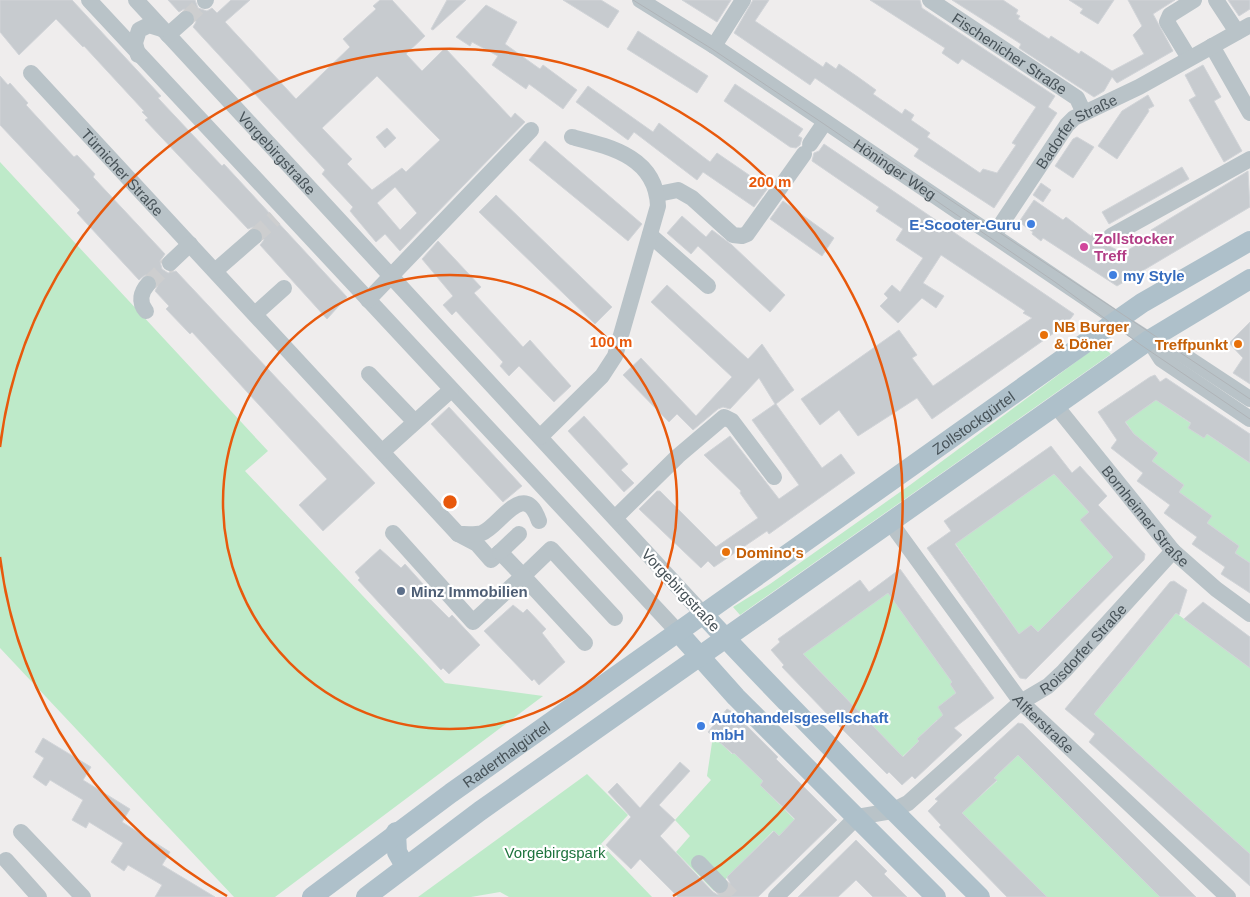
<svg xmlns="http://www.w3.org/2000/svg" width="1250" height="897" font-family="Helvetica,sans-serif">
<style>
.green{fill:#beeac9}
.building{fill:#c7cbcf;stroke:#d1d4d8;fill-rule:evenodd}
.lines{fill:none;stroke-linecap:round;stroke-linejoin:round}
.minor-tunnel{stroke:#cdcecf;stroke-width:16;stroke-dasharray:16 8;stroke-linecap:butt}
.minor{stroke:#b9c3c8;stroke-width:16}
.major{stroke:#aec0ca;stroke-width:20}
.tram{stroke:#afb3b7;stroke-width:1}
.ring{fill:none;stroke:#e8590c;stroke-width:2.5}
.shop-dot{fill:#3f7fe0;stroke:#fff;stroke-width:2}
.hotel-dot{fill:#d1479c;stroke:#fff;stroke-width:2}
.food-dot{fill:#e8710a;stroke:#fff;stroke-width:2}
.service-dot{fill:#5c6f8a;stroke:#fff;stroke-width:2}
.labels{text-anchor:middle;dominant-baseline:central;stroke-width:4.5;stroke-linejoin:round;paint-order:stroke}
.street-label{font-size:15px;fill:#475258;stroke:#fff}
.shop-label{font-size:15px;font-weight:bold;fill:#366cbe;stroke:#fff;text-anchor:start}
.hotel-label{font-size:15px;font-weight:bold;fill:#b23c85;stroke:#fff;text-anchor:start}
.food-label{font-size:15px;font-weight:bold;fill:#c56008;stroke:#fff;text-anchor:start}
.service-label{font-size:15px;font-weight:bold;fill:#4e5e75;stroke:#fff;text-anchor:start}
.park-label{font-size:15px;fill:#1e733d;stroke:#fff}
.centre{fill:#e8590c;stroke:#fff;stroke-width:2.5}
.ring-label{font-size:15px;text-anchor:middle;font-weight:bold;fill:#e8590c;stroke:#fff;stroke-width:4.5;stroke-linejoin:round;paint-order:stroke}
</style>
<rect width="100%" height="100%" fill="#efeded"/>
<g class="green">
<path d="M0,162L268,451L245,471L445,683L543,696L275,897H234L0,648Z"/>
<path d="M1100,344L1111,354L740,615L733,607L770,584L910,485Z"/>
<path d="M1160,397L1162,404L1250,463V563L1235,553L1239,546L1207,523L1211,516L1179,492L1184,485L1152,461L1158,453L1134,434L1125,421Z"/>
<path d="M1054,474L1089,512L1081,520L1113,557L1038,632L1031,626L1019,634L955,543Z"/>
<path d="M888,593L952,682L950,684L956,693L945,718L940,722L937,720L917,739L919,741L901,758L900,754L812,663L798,654Z"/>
<path d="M1176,613L1250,668V854L1094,714Z"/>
<path d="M713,736L732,754L734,753L763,781L760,785L795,820L779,836L773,831L714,891L676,852L690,836L675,820L711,780L707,776Z"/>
<path d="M1018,755L1160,897H1047L976,827L955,814L976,800L997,781L994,778Z"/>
<path d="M587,774L628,815L601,844L652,897H509L500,892L471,897H418Z"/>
</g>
<g class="building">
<path d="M0,0H72L161,96L158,98L222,166L224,164L347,297L327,319L260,245L264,240L261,230L253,227L248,229L145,120L148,118L142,112L144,111L84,46L83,47L56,19L19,55L0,32Z"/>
<path d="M168,0H195L198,8L207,11L212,8L217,13L231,0H250L225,22L296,99L350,47L343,39L376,9L373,6L380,0H392L425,36L406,54L422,71L445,48L511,118L515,113L525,122L400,251L385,234L376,242L350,211L353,207L322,174L325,170L193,27L196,22L194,13L184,9L179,12ZM377,76L440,140L406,172L402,168L372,190L347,164L352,159L322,128ZM395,187L417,213L400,230L377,203Z"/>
<path d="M447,0H466L433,30L431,29Z"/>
<path d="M563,0H601L619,11L608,28Z"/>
<path d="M682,0H731L717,22Z"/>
<path d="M753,0H769L755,21L823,67L826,62L836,69L839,64L858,77L876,90L873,94L892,107L902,114L905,109L914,115L911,120L930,133L927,137L980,173L983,169L997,173L1016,145L1012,143L1036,107L962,59L958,64L942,53L945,48L870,0H920L922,8L1055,96L1048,107L1057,113L994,208L914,156L919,149L815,78L810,85L734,33Z"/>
<path d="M952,0H1003L1018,10L1016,14L1020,16L1018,19L1049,39L1051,36L1079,54L1081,51L1112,71L1144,54L1133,35L1142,26L1128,0H1175L1153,14L1173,51L1117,83L1112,77L1104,91L1094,97L1019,48L1021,44Z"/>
<path d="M1069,0H1114L1098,24L1080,13L1083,9Z"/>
<path d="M1228,0H1250V9L1239,16Z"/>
<path d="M486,5L517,22L505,44L540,69L543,65L577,90L563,109L529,84L526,89L492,65L498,56L472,42L470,46L456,37Z"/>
<path d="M638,31L708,76L697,93L627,49Z"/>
<path d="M1203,65L1221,97L1214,101L1242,151L1224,162L1189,100L1196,96L1185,75Z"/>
<path d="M0,76L8,85L10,83L28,103L26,105L74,157L77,155L95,174L93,177L165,254L160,261L162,269L168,273L176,271L375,483L323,531L299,505L327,479L192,332L190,334L166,309L169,306L155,291L158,285L155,276L145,275L139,280L77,213L80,210L0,125Z"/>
<path d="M735,84L803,129L798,136L802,138L800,145L796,148L790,147L724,101Z"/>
<path d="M588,86L653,132L659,123L710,162L717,153L768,188L754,207L703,172L697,180L634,132L628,140L576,102Z"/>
<path d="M1148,95L1154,106L1148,109L1149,111L1117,159L1098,146L1122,111Z"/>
<path d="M387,128L396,138L385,148L376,137Z"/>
<path d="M1077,137L1094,147L1073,178L1055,166L1073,139Z"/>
<path d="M545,141L642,224L628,241L529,160Z"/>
<path d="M824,144L1074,314L1063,329L1061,328L932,419L917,398L858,436L839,410L820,425L801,399L899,330L917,355L912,358L933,386L1032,318L1023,313L1025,311L941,255L923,283L944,296L936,308L922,298L898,323L880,306L888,298L884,294L892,285L900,292L923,258L896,240L903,229L876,211L879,207L812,161L814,153L819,151Z"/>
<path d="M1182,167L1189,179L1109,224L1102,212Z"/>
<path d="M1248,171L1250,207L1117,286L1043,238L1041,241L1032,234L1033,232L1019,222L1034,200L1063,220L1066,217L1091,236L1093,233L1105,244L1125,254V252L1154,234L1151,230Z"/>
<path d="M1041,183L1051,190L1043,202L1033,195Z"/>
<path d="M496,195L612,307L595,324L479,212Z"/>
<path d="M783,201L834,238L822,256L770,219Z"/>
<path d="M682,216L706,237L712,230L732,245L785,295L770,312L698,246L691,254L667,233Z"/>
<path d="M438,241L481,287L474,293L523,347L530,340L571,386L554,402L519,366L509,376L500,366L503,362L456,311L452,315L443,305L453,296L422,259Z"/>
<path d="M667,285L748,359L762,344L794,390L776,404L822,468L841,454L855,473L769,534L767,531L714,567L708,561L701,568L639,509L657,491H660L716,547L758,518L740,493L741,491L704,455L730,436L779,499L799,485L752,420L775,404L759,378L730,409L723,407L718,409L693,430L677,414L669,422L623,375L641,358L696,416L732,377L651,302Z"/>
<path d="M1250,322V384L1233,373L1243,358L1229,343Z"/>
<path d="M1155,375L1160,382L1166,378L1250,434V463L1207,434L1204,438L1188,428L1191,423L1156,400L1125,422L1134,434L1158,453L1152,461L1184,485L1179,492L1212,516L1207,523L1239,546L1235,553L1250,563V593L1221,574L1225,567L1192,544L1197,537L1164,513L1170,505L1137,481L1143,473L1111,448L1117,440L1098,412L1150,377Z"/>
<path d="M449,407L522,486L503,502L431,424Z"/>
<path d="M584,416L628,464L621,470L634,483L624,492L568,431Z"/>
<path d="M1051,446L1072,473L1080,466L1107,496L1098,505L1145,554L1144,560L1026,679L1020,678L927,548L951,531L944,521ZM1054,474L1089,512L1080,520L1113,557L1038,632L1031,625L1019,634L955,544Z"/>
<path d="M380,549L401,568L405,564L423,584L419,588L449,618L452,615L480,645L449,674L443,668L441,670L358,580L360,578L355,572Z"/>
<path d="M900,569L994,698L954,728L962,735L915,779L912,776L902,785L889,772L887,774L831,718L782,667L784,665L771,650L780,642L778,639L860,580L869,592ZM888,593L952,682L950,684L956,693L938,707L943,715L917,739L919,741L903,757L803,654Z"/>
<path d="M1174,581L1187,590L1179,615L1176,613L1094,714L1250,854V886L1089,742L1095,734L1065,709L1170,582Z"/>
<path d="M1203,602L1250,637V668L1184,619Z"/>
<path d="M513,605L523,613L527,609L546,629L542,633L565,662L539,685L534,679L532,681L484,631Z"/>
<path d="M727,709L734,713L778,757L776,759L837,820L758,897H678L640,859L631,869L606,845L631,817L608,792L617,783L640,808L680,762L690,771L659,805L675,820L660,836L713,892L718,895L727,893L730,883L727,877L774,831L779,836L795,819L760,785L763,781L734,753L733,754L708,732Z"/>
<path d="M1018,723L1023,724L1196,897H1160L1018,755L994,778L997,780L962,813L1047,897H1007L939,827L941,825L928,811L938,801L935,799Z"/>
<path d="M43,738L91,767L83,780L130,809L122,822L170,852L162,865L215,897H155L162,885L128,865L124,871L111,862L123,843L89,822L86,828L72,820L83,800L50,780L46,786L33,777L44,758L35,752Z"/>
<path d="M856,840L887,871L884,874L907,897H873L856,880L838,897H798Z"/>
</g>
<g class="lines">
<g class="minor-tunnel">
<path d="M186,19L205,1"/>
<path d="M254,237L275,218"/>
<path d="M148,284L170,263"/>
<path d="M720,885L732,897"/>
</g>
<g class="minor">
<path d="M89,0L678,632"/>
<path id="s1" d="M136,0L703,614"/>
<path id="s2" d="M640,0L714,46L1118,320L1149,340L1183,355L1250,399"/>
<path id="s3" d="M930,0L1077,98L1084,113"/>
<path d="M1216,0L1237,32"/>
<path d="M205,1L206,0"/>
<path d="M168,35L186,19"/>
<path d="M714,46L743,0"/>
<path d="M1212,46L1250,113"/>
<path d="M138,55L135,43L139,30L149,25L162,29"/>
<path d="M1189,58L1167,22L1170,15L1194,0"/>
<path id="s4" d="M31,73L458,534L477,544L491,560L500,552L523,576L551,549L615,618"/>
<path d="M810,144L825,122"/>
<path d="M658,194L678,190L692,198L733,235L742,236L747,234L804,154"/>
<path d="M650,235L708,286"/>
<path id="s5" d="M994,235L1067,125L1074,118L1139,87L1250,25"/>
<path d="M1111,236L1250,159"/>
<path d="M170,263L190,244"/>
<path d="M215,271L254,237"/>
<path d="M368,300L531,130"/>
<path d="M146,311C138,302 141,292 148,284"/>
<path d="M255,314L284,288"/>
<path d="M1149,340L1161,359L1250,419"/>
<path d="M369,374L415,422"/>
<path id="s6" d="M1056,406L1173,551L1216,589L1250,614"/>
<path d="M540,437L602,376L615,356L658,206C656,157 611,147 572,137"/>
<path d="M383,451L451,390"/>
<path d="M615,518L678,456L724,417L732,421L774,477"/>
<path id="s7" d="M890,522L1021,702L1228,897"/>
<path d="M393,533L473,622L523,576L585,643"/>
<path d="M458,534C465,534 476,535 482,533C500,526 524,478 539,521"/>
<path d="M500,552L519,534"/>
<path d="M21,832L83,897"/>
<path d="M6,860L39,897"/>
<path d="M699,863L720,885"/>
<path id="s8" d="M776,897L857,817L892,811L908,803L1021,702L1048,686L1064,671L1173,551"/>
</g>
<g class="major">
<path d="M703,614C793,711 886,804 980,897"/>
<path d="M678,632L736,697L936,897"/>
<path d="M396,832L397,852L405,866"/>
<path id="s9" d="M312,897L451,793L1112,324L1142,303L1250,241"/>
<path d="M366,897L480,811L1149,340L1250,279"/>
</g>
<g class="tram">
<path d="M633,0L712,49L824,124L1055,282L1141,345L1250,419"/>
<path d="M869,146L1250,399"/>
</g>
</g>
<g class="ring">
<circle cx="450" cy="502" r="227"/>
<path d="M227 896A453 453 0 0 1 0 557M0 447A453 453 0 1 1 673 896"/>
</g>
<g class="shop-dot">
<circle cx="1031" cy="224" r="5"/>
<circle cx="1113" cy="275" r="5"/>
<circle cx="701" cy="726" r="5"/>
</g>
<circle class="hotel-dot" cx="1084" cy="247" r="5"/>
<g class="food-dot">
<circle cx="1044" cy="335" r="5"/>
<circle cx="1238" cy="344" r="5"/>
<circle cx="726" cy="552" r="5"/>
</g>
<circle class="service-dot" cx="401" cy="591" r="5"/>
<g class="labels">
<g class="street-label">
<text stroke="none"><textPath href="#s3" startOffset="96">Fischenicher Straße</textPath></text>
<text stroke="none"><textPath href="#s5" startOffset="135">Badorfer Straße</textPath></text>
<text stroke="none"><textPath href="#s1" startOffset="208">Vorgebirgstraße</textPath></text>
<text stroke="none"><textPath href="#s2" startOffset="306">Höninger Weg</textPath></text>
<text stroke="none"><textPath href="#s4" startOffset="135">Türnicher Straße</textPath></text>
<text stroke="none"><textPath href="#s9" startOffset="814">Zollstockgürtel</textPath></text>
<text stroke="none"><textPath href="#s6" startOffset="142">Bornheimer Straße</textPath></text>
<text transform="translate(681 590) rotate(47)">Vorgebirgstraße</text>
<text stroke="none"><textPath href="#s8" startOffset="401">Roisdorfer Straße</textPath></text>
<text stroke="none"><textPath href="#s7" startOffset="254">Alfterstraße</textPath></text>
<text stroke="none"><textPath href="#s9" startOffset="241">Raderthalgürtel</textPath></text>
</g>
<g class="shop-label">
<text x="1021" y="224" text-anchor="end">E-Scooter-Guru</text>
<text x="1123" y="275">my Style</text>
<text x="711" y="717">Autohandelsgesellschaft<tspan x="711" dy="17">mbH</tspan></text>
</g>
<g class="hotel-label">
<text x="1094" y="238">Zollstocker<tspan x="1094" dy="17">Treff</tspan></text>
</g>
<g class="food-label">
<text x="1054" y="326">NB Burger<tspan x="1054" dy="17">&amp; Döner</tspan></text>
<text x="1228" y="344" text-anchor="end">Treffpunkt</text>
<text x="736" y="552">Domino's</text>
</g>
<g class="service-label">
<text x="411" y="591">Minz Immobilien</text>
</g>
<g class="park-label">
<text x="555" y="852">Vorgebirgspark</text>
</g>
</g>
<circle cx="450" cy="502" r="8" class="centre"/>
<g class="ring-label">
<text x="770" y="187">200 m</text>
<text x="611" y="347">100 m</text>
</g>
</svg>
